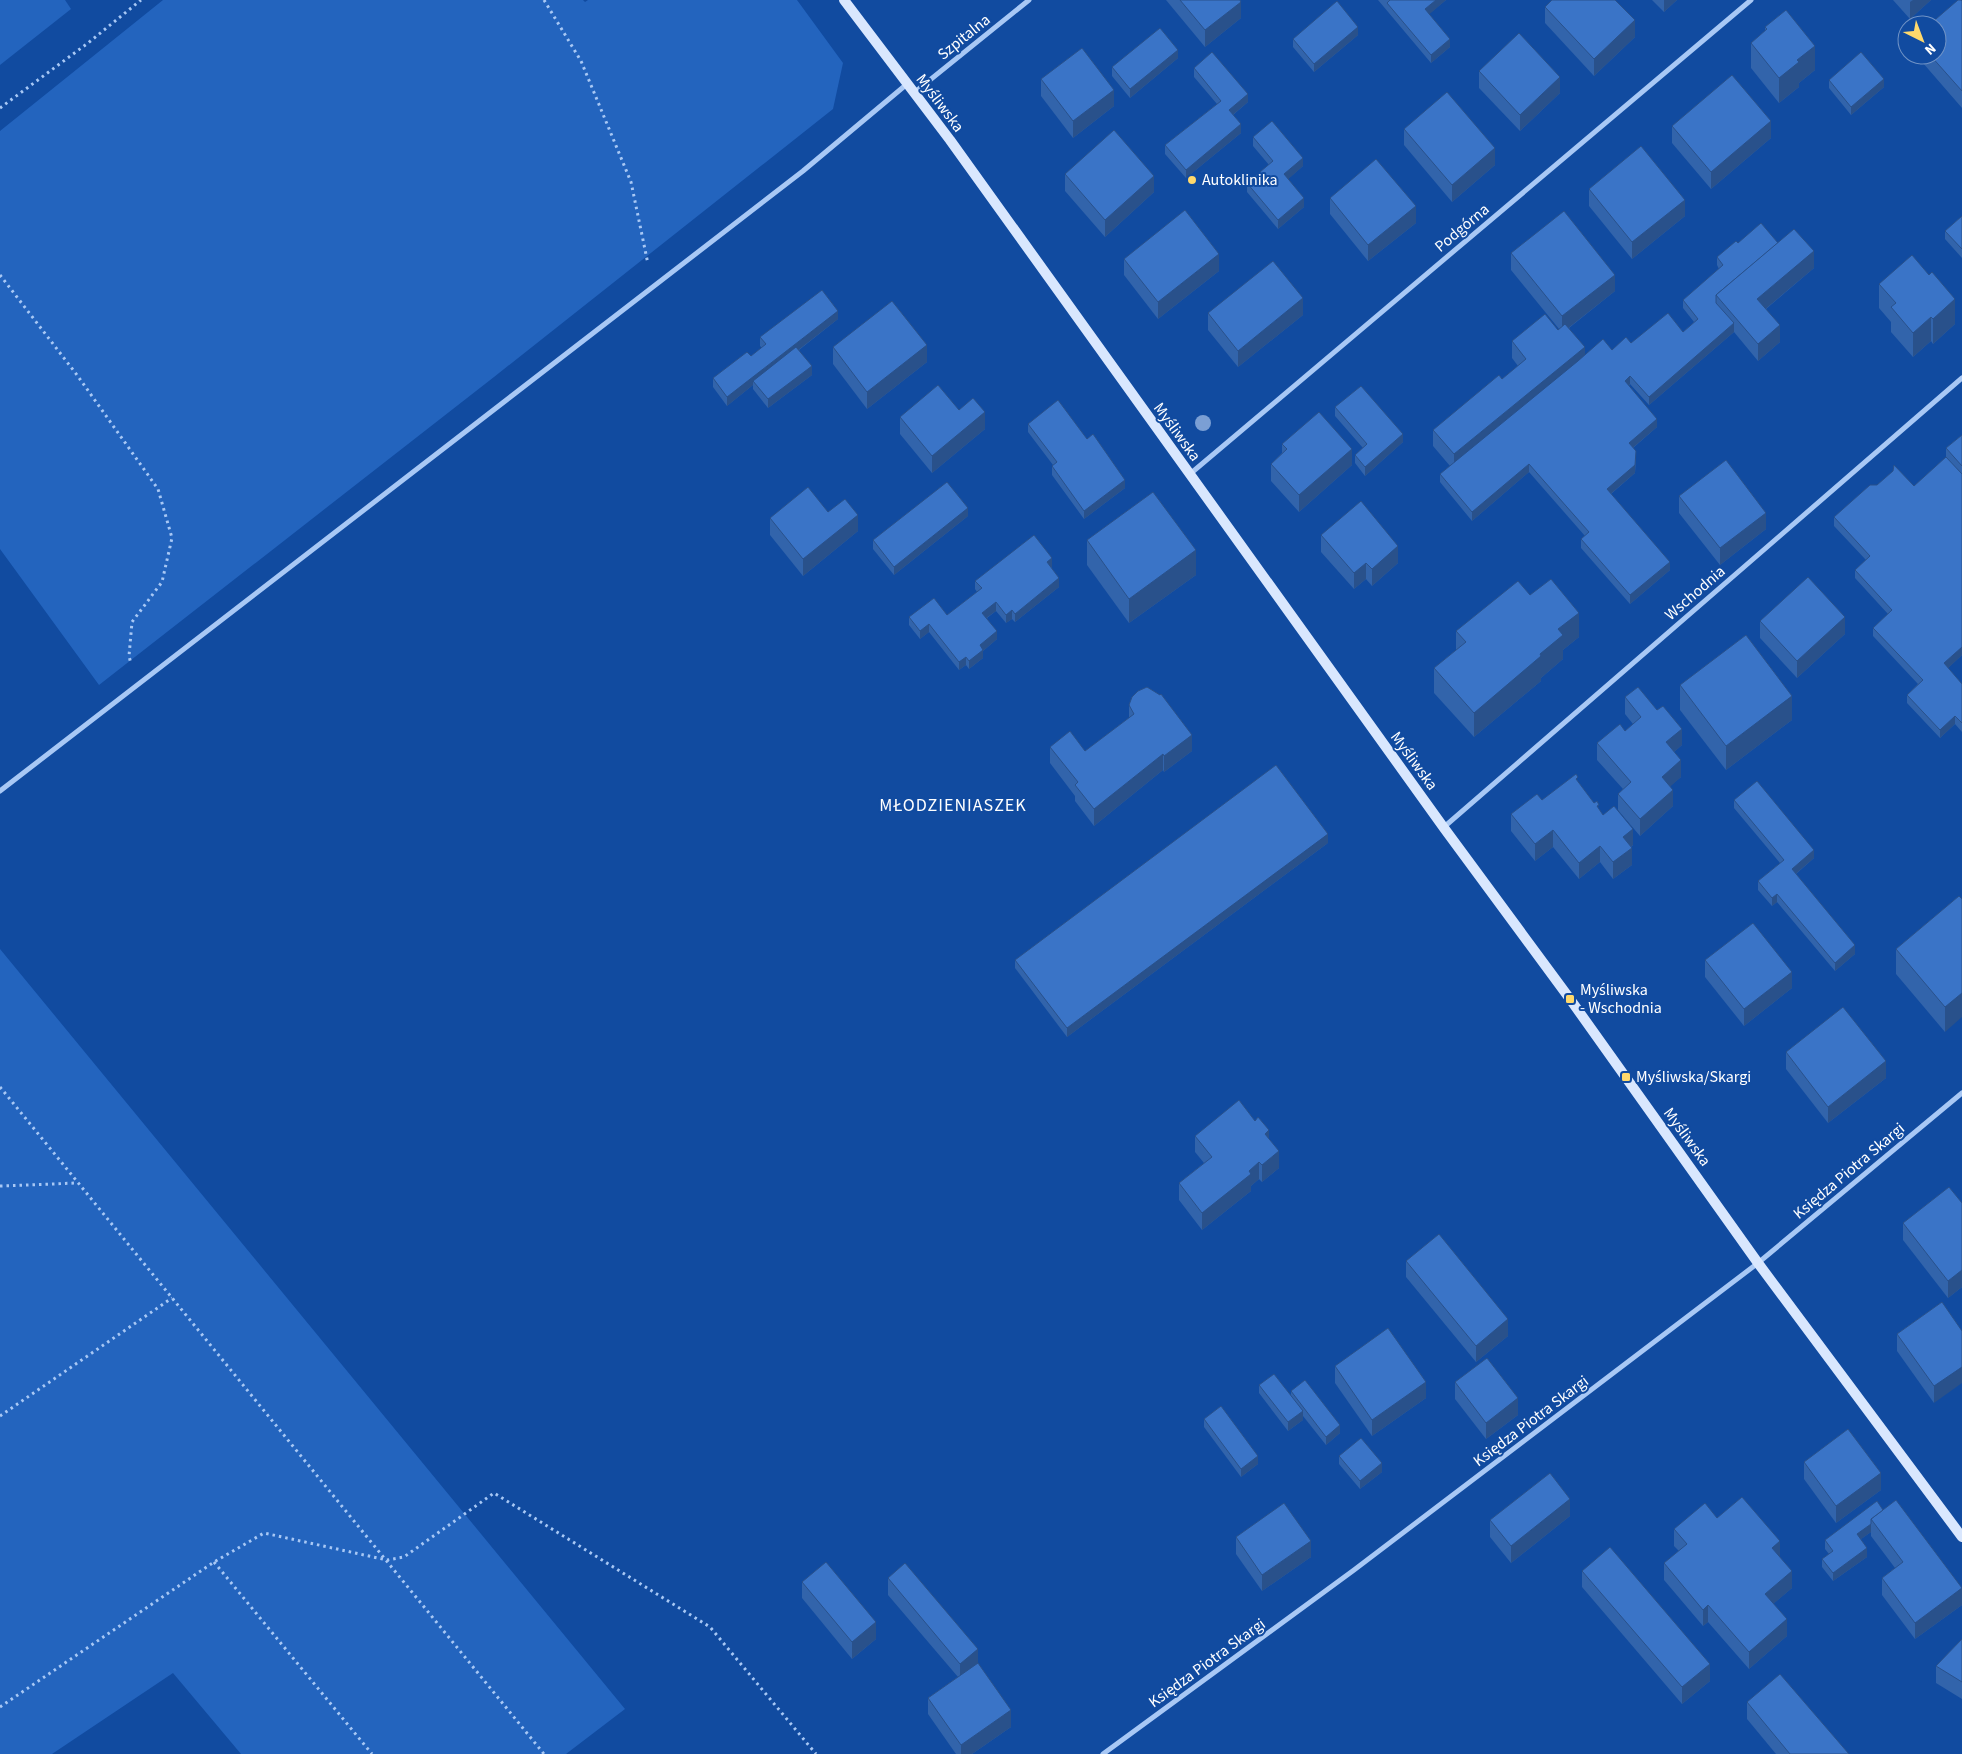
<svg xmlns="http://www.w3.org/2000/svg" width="1962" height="1754" font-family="'Source Sans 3',sans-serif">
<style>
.green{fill:#2364be}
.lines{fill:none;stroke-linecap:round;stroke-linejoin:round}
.path{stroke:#a8c8f5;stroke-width:3;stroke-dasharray:2.5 4;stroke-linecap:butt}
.street{stroke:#a8c8f5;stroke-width:5}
.secondary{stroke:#d9e7fe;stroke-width:10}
.tree{fill:#7b9fd4}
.wall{fill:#3264ab}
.shaded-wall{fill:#29518b}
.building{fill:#3a74c7;stroke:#29518b}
.poi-dot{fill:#ffd96c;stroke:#114ba0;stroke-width:2}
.labels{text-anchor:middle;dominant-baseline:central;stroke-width:4;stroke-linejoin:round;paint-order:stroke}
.street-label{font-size:16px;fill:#fff;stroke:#114ba0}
.poi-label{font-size:16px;fill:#fff;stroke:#114ba0;text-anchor:start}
.neighbourhood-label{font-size:18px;letter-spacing:1px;fill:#fff;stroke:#114ba0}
</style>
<rect width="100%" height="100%" fill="#114ba0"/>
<g class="green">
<path d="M0,0H65L71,9L0,65Z"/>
<path d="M163,0H583L585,2L588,0H797L843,63L833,109L494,377L99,685L0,549V131Z"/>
<path d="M0,949L625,1709L566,1754H241L173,1673L52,1754H0Z"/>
</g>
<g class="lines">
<g class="path">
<path d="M544,0L581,61L631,182L648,264"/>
<path d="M0,108L88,43L141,0"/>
<path d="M0,275L77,375L158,489L172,538L162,582L132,622L129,656L131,664"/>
<path d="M0,1087L544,1754"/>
<path d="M0,1186L77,1183"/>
<path d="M0,1416L172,1298"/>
<path d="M214,1562L372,1754"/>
<path d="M0,1707L214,1562L264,1533L387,1560L404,1557L494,1493L710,1627L816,1754"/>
</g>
<g class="street">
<path d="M915,92L1029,0"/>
<path d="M1190,474L1751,0"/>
<path d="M0,791L803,171L907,84"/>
<path d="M1444,827L1962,378"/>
<path d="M1103,1754L1354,1570L1758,1263L1962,1093"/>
</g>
<path class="secondary" d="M844,0L950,140L1444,828L1570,999L1758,1263L1962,1537"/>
</g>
<circle class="tree" cx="1203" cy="423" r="8"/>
<g class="wall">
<path d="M1166,0H1240L1241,18L1205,47Z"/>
<path d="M1378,0H1446L1429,14L1450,47L1431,63Z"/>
<path d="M1652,0H1677L1664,12Z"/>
<path d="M1893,0H1931L1910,19Z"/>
<path d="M1962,1V108L1916,55H1937Z"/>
<path d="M1545,7L1635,37L1594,76L1545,23Z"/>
<path d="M1765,27L1815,70L1799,83V87L1779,103L1751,68V43L1765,31Z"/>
<path d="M1358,35L1314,72L1293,47V39Z"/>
<path d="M1178,58L1130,98L1112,76V67Z"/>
<path d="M1194,68L1248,102L1233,115L1241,133L1186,178L1165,154V145L1217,104L1194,77Z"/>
<path d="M1479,71L1560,93L1520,131L1479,88Z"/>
<path d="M1041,79L1114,106L1073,138L1041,96Z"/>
<path d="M1829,80L1884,87L1851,115L1829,88Z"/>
<path d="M1672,126L1771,138L1711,189L1672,143Z"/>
<path d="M1404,129L1495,165L1452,202L1404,145Z"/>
<path d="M1253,137L1303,166L1288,179L1304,207L1278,229L1247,192V183L1269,165L1253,146Z"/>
<path d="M1065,174L1154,192L1105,237L1065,191Z"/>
<path d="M1589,189L1685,216L1632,259L1589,206Z"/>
<path d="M1330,198L1416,223L1368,261L1330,214Z"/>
<path d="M1962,216V258L1945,239V231Z"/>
<path d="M1738,243H1778L1814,268L1766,309L1780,342L1758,361L1734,332L1649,405L1630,384L1629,386L1657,427L1633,448L1636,460L1635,473L1611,494L1670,570L1630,604L1581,548V539L1585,536L1529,472L1472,521L1440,482V474L1450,466L1433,446V430L1502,379L1518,366L1512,358V341L1559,329L1511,270V253L1615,291L1569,328L1585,355L1612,350L1631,343L1683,332L1694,322L1683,308V300L1719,269L1717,265V257Z"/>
<path d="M1124,259L1219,271L1158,319L1124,275Z"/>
<path d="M1879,284L1955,324L1933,344L1931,341L1913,357L1891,332V322L1879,308Z"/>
<path d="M1208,313L1303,315L1238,367L1208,330Z"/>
<path d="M838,319L799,350L812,375L768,408L753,389V385L727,406L713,387V378L751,356L762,348L760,346V337Z"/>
<path d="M833,347L927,362L867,409L833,364Z"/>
<path d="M1335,407L1403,442L1365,476L1355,463V455L1363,448L1335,416Z"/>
<path d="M959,410L985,429L932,473L900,434V417Z"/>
<path d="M1028,424L1125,488L1084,519L1052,475V466L1053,465L1028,432Z"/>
<path d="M1962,435V655L1948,668L1962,684V732L1955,724L1940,738L1907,703V695L1918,684L1873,636V628L1888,614L1855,578V570L1866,560L1834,526V517L1914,486L1946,457V448Z"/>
<path d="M1282,444L1352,465L1299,512L1271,481V464L1282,453Z"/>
<path d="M1679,496L1766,529L1720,565L1679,513Z"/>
<path d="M828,512L858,531L803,576L770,535V518Z"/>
<path d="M968,516L894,575L873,549V540Z"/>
<path d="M1321,535L1398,563L1372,586L1366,579L1354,589L1321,552Z"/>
<path d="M1087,540L1196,575L1129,623L1087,565Z"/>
<path d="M1051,567L1059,587L1015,622L1012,619L1006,623L996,611L987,618L997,639L983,651V658L969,669L966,665L959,670L929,632L920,639L909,625V617L947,615L977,592L975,589V581L1052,567Z"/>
<path d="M1530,595L1579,637L1563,650V659L1541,678V681L1474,737L1434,693V668L1456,650V631Z"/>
<path d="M1760,621L1845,634L1797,678L1760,638Z"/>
<path d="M1680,685L1792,720L1726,770L1680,710Z"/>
<path d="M1625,697L1682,745L1674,752L1681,777L1670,786L1673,806L1640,836L1618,810V794L1623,789L1597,760V743L1625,731L1633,724L1625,714Z"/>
<path d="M1129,705L1192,751L1164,772L1163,770L1094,826L1075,801V796L1050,763V747L1085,751L1129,718Z"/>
<path d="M1578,782L1603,815L1633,845L1631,847L1632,865L1613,879L1600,862L1579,879L1553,847L1535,861L1511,831V814L1542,800Z"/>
<path d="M1734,800L1814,858L1796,874L1855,954L1835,971L1777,902L1772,906L1758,890V881L1780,863L1734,808Z"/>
<path d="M1328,843L1067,1037L1015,968V960Z"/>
<path d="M1959,896L1945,1032L1896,974V949Z"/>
<path d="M1705,960L1792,988L1744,1026L1705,977Z"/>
<path d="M1786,1052L1886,1078L1828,1123L1786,1069Z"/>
<path d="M1195,1136L1269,1139L1279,1168L1262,1182L1259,1179L1251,1186V1191L1202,1230L1179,1200V1183L1204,1163L1195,1152Z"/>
<path d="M1962,1203V1287L1948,1298L1903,1240V1223Z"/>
<path d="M1406,1261L1508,1336L1476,1362L1406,1277Z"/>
<path d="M1942,1302L1934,1403L1897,1351V1334Z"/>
<path d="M1335,1366L1426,1398L1372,1436L1335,1383Z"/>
<path d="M1455,1382L1518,1415L1486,1439L1455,1399Z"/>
<path d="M1259,1385L1291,1395V1391L1340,1433L1326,1445L1303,1416V1420L1288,1431L1259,1393Z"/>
<path d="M1204,1419L1258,1464L1241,1477L1204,1427Z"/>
<path d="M1339,1456L1382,1472L1360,1489L1339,1464Z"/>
<path d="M1804,1462L1881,1490L1836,1523L1804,1479Z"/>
<path d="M1883,1510L1962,1605L1915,1639L1882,1595V1578L1895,1568L1871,1536V1532L1861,1539L1867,1557L1833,1581L1822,1567V1559L1829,1554L1825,1549V1540Z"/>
<path d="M1570,1516L1511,1563L1490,1537V1520Z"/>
<path d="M1717,1518L1780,1557L1792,1588L1773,1604L1787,1636L1749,1669L1708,1622L1703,1626L1664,1580V1563L1679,1551L1674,1546V1529Z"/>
<path d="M1236,1537L1311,1557L1262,1591L1236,1554Z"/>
<path d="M1582,1571L1710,1681L1682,1704L1582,1587Z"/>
<path d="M888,1578L978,1663L1011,1727L972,1754H956L928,1714V1698L958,1677L888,1595Z"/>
<path d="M802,1582L876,1639L852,1659L802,1598Z"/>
<path d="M1962,1639V1699L1936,1683V1666Z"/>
<path d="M1747,1702L1849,1754H1776L1747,1719Z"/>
</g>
<g class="shaded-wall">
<path d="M1436,0H1446L1425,18V9Z"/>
<path d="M1664,0H1677L1664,12Z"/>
<path d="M1913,0H1931L1910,19V2Z"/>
<path d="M1241,2V18L1205,47V30Z"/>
<path d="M1635,20V37L1594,76V59Z"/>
<path d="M1358,27V35L1314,72V64Z"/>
<path d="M1450,39V47L1431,63V55Z"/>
<path d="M1815,46V70L1799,83V87L1779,103V78L1797,60Z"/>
<path d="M1178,50V58L1130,98V89Z"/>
<path d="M1560,77V93L1520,131V115Z"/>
<path d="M1884,79V87L1851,115V107Z"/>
<path d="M1114,90V106L1073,138V121Z"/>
<path d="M1248,94V102L1229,118V110Z"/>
<path d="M1771,121V138L1711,189V172Z"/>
<path d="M1241,124V133L1186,178V170Z"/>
<path d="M1495,148V165L1452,202V185Z"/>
<path d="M1303,158V166L1284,183V174Z"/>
<path d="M1154,176V192L1105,237V220Z"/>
<path d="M1304,198V207L1278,229V220Z"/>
<path d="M1685,200V216L1632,259V242Z"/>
<path d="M1416,206V223L1368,261V245Z"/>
<path d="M1814,251V268L1757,316V299Z"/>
<path d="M1219,254V271L1158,319V302Z"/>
<path d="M1615,275V291L1562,333V316Z"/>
<path d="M1303,298V315L1238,367V351Z"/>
<path d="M1955,299V324L1933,344V319Z"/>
<path d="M838,311V319L756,383L753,381V385L727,406V397Z"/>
<path d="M1931,317V341L1913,357V333Z"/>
<path d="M1734,323V332L1649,405V397Z"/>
<path d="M1780,325V342L1758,361V344Z"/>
<path d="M927,345V362L867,409V392Z"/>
<path d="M1585,347V364L1454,471V454Z"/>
<path d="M812,366V375L768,408V399Z"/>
<path d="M1630,376V384L1625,389V381Z"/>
<path d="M985,412V429L932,473V456Z"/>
<path d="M1657,419V427L1629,451V443Z"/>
<path d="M1403,434V442L1365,476V467Z"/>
<path d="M1352,449V465L1299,512V495Z"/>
<path d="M1636,451L1635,473L1607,497V489Z"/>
<path d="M1529,464V472L1472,521V512Z"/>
<path d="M1125,480V488L1084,519V511Z"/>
<path d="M968,508V516L894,575V567Z"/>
<path d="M1766,513V529L1720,565V548Z"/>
<path d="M858,515V531L803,576V559Z"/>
<path d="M1398,546V563L1372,586V569Z"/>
<path d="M1196,550V575L1129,623V599Z"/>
<path d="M1052,558V567L1047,570V562Z"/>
<path d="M1670,562V570L1630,604V595Z"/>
<path d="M1366,563V579L1354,589V573Z"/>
<path d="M1059,578V587L1015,622V614Z"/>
<path d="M996,602V611L982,621V613Z"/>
<path d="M1012,610V619L1006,623V615Z"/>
<path d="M1579,613V637L1563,650V659L1541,678V681L1474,737V713L1540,654L1558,629Z"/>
<path d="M1845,617V634L1797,678V661Z"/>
<path d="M929,624V632L920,639V631Z"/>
<path d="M997,631V639L983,651V658L969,669V661L980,645Z"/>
<path d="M1962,647V655L1944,672V663Z"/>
<path d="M966,657V665L959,670V662Z"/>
<path d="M1792,696V720L1726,770V746Z"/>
<path d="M1955,716V724L1940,738V730Z"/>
<path d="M1682,729V745L1666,759V742Z"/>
<path d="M1192,735V751L1164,772V756Z"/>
<path d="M1163,754V770L1094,826V809Z"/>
<path d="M1681,760V777L1662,794V777Z"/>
<path d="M1673,790V806L1640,836V819Z"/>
<path d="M1633,829V845L1623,853V837Z"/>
<path d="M1553,830V847L1535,861V844Z"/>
<path d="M1328,834V843L1067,1037V1028Z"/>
<path d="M1600,846V862L1579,879V863Z"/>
<path d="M1632,848V865L1613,879V862Z"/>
<path d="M1814,850V858L1792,877V869Z"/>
<path d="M1777,894V902L1772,906V898Z"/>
<path d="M1855,945V954L1835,971V963Z"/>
<path d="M1792,972V988L1744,1026V1009Z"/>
<path d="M1962,993V1017L1945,1032V1007Z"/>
<path d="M1886,1061V1078L1828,1123V1107Z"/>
<path d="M1269,1130V1147L1265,1134Z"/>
<path d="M1279,1151V1168L1262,1182V1165Z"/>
<path d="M1259,1162V1179L1251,1186V1191L1202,1230V1213Z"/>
<path d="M1962,1270V1287L1948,1298V1281Z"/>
<path d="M1508,1319V1336L1476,1362V1346Z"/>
<path d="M1962,1367V1383L1934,1403V1386Z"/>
<path d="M1426,1382V1398L1372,1436V1420Z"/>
<path d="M1518,1398V1415L1486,1439V1423Z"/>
<path d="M1303,1411V1420L1288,1431V1422Z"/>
<path d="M1340,1425V1433L1326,1445V1437Z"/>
<path d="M1258,1456V1464L1241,1477V1469Z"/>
<path d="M1382,1463V1472L1360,1489V1481Z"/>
<path d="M1881,1473V1490L1836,1523V1506Z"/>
<path d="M1570,1499V1516L1511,1563V1546Z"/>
<path d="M1871,1524V1532L1857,1542V1534Z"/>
<path d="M1311,1541V1557L1262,1591V1575Z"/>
<path d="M1780,1541V1558L1772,1548Z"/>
<path d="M1867,1548V1557L1833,1581V1573Z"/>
<path d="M1792,1571V1588L1765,1611V1594Z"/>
<path d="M1962,1588V1605L1915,1639V1623Z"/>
<path d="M1708,1605V1622L1703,1626V1610Z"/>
<path d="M1787,1619V1636L1749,1669V1652Z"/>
<path d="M876,1622V1639L852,1659V1642Z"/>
<path d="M978,1649V1665L960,1680V1664Z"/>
<path d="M1710,1664V1681L1682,1704V1687Z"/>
<path d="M1011,1710V1727L972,1754H961V1745Z"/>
</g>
<g class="building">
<path d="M1180,0H1240L1241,2L1205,30Z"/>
<path d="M1390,0H1436L1425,9L1450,39L1431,55L1387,3Z"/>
<path d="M1552,0H1615L1635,20L1594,59L1545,7Z"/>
<path d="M1958,0H1961L1962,1V91L1930,55H1937V25H1929Z"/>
<path d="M1337,1L1358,27L1314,64L1293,39Z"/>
<path d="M1786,10L1815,46L1797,60L1799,62L1779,78L1751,43L1767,29L1765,27Z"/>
<path d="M1160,28L1178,50L1130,89L1112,67Z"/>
<path d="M1519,33L1560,77L1520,115L1479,71Z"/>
<path d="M1082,48L1114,90L1073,121L1041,79Z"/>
<path d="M1212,52L1248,94L1229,110L1241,124L1186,170L1165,145L1221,101L1194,68Z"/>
<path d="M1861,52L1884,79L1851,107L1829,80Z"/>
<path d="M1732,75L1771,121L1711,172L1672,126Z"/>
<path d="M1447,92L1495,148L1452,185L1404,129Z"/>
<path d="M1272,121L1303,158L1284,174L1304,198L1278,220L1247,183L1273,161L1253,137Z"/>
<path d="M1114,130L1154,176L1105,220L1065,174Z"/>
<path d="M1641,146L1685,200L1632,242L1589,189Z"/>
<path d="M1376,159L1416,206L1368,245L1330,198Z"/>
<path d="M1185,210L1219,254L1158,302L1124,259Z"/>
<path d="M1564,211L1615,275L1562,316L1511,253Z"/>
<path d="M1962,216V249L1945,231Z"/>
<path d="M1761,223L1778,243L1716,295V303L1734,323L1649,397L1630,376L1625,381L1657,419L1629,443L1636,451L1635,465L1607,489L1670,562L1630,595L1581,539L1589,532L1529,464L1472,512L1440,474L1578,361L1603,339L1612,350L1626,337L1631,343L1668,313L1683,332L1698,319L1683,300L1723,265L1717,257L1736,241L1738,243Z"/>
<path d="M1794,229L1814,251L1757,299L1780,325L1758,344L1716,295Z"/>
<path d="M1912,255L1929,275L1932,272L1955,299L1933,319L1931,317L1913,333L1891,307L1896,303L1879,284Z"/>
<path d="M1273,261L1303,298L1238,351L1208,313Z"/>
<path d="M822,290L838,311L727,397L713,378L747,352L751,356L766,344L760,337Z"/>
<path d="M892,301L927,345L867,392L833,347Z"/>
<path d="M1545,314L1558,330L1565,324L1585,347L1454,454L1433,430L1499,375L1502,379L1526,359L1512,341Z"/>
<path d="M796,347L812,366L768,399L753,381Z"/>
<path d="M938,385L959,410L973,398L985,412L932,456L900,417Z"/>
<path d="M1361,386L1403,434L1365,467L1355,455L1367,444L1335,407Z"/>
<path d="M1058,400L1087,439L1093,434L1125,480L1084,511L1052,466L1057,462L1028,424Z"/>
<path d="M1319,412L1352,449L1299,495L1271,464L1287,449L1282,444Z"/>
<path d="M1962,435V466L1946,448Z"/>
<path d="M1946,457L1962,474V647L1944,663L1962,684V723L1955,716L1940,730L1907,695L1923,680L1873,628L1892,610L1855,570L1870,556L1834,517L1870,485H1877L1893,471L1894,465L1914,486Z"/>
<path d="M1726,460L1766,513L1720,548L1679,496Z"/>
<path d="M947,482L968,508L894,567L873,540Z"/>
<path d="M808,487L828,512L845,499L858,515L803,559L770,518Z"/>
<path d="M1153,492L1196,550L1129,599L1087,540Z"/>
<path d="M1361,501L1398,546L1372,569L1366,563L1354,573L1321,535Z"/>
<path d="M1034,535L1052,558L1047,562L1059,578L1015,614L1012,610L1006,615L996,602L982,613L997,631L980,645L983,650L969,661L966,657L959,662L929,624L920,631L909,617L934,598L947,615L982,588L975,581Z"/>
<path d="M1808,577L1845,617L1797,661L1760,621Z"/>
<path d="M1551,579L1579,613L1558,629L1563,635L1540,654L1541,656L1474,713L1434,668L1466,642L1456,631L1518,581L1530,595Z"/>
<path d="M1746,635L1792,696L1726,746L1680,685Z"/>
<path d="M1147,687L1160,695L1161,694L1192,735L1164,756L1163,754L1094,809L1075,785L1078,782L1050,747L1070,731L1085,751L1134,714L1129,705L1132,697L1138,691Z"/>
<path d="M1638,687L1657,710L1663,706L1682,729L1666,742L1681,760L1662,777L1673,790L1640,819L1618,794L1631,782L1597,743L1620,724L1625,731L1641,717L1625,697Z"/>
<path d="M1276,765L1328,834L1067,1028L1015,960Z"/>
<path d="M1576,774L1578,777L1576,779L1594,803L1597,801L1599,805L1597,806L1603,815L1614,806L1633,829L1623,837L1632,848L1613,862L1600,846L1579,863L1553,830L1535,844L1511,814L1537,794L1542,800Z"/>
<path d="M1757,781L1814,850L1792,869L1855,945L1835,963L1777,894L1772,898L1758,881L1784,860L1734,800Z"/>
<path d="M1959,896L1962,899V993L1945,1007L1896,949Z"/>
<path d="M1753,923L1792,972L1744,1009L1705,960Z"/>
<path d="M1843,1007L1886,1061L1828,1107L1786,1052Z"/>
<path d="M1239,1100L1255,1121L1258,1117L1269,1130L1265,1134L1279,1151L1262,1165L1259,1162L1249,1171L1251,1174L1202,1213L1179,1183L1212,1157L1195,1136Z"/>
<path d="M1949,1187L1962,1203V1270L1948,1281L1903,1223Z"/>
<path d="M1439,1234L1508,1319L1476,1346L1406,1261Z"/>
<path d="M1942,1302L1962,1331V1367L1934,1386L1897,1334Z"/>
<path d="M1388,1328L1426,1382L1372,1420L1335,1366Z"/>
<path d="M1487,1358L1518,1398L1486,1423L1455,1382Z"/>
<path d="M1274,1374L1303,1411L1288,1422L1259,1385Z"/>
<path d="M1305,1380L1340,1425L1326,1437L1291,1391Z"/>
<path d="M1221,1406L1258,1456L1241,1469L1204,1419Z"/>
<path d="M1848,1429L1881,1473L1836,1506L1804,1462Z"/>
<path d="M1361,1438L1382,1463L1360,1481L1339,1456Z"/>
<path d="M1550,1473L1570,1499L1511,1546L1490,1520Z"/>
<path d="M1742,1497L1780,1541L1772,1548L1792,1571L1765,1594L1787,1619L1749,1652L1708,1605L1703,1610L1664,1563L1687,1544L1674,1529L1705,1503L1717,1518Z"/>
<path d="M1896,1500L1962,1588L1915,1623L1882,1578L1903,1562L1871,1519Z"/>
<path d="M1877,1501L1883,1510L1871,1519V1524L1857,1534L1867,1548L1833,1573L1822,1559L1833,1551L1825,1540Z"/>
<path d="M1284,1503L1311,1541L1262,1575L1236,1537Z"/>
<path d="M1610,1547L1710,1664L1682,1687L1582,1571Z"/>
<path d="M826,1562L876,1622L852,1642L802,1582Z"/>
<path d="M905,1563L978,1649L960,1664L888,1578Z"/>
<path d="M1962,1639V1682L1936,1666Z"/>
<path d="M978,1663L1011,1710L961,1745L928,1698Z"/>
<path d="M1780,1674L1849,1754H1790L1747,1702Z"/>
</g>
<g class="poi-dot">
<circle cx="1192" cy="180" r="5"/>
<rect x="1565" y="994" width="10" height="10" rx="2.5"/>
<rect x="1621" y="1072" width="10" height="10" rx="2.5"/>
</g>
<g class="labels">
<g class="street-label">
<text transform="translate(964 37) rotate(-39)">Szpitalna</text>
<text transform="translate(940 103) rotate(53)">Myśliwska</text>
<text transform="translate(1462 228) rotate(-40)">Podgórna</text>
<text transform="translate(1177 432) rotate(54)">Myśliwska</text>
<text transform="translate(1695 593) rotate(-41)">Wschodnia</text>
<text transform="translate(1414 761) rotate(54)">Myśliwska</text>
<text transform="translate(1687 1137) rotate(54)">Myśliwska</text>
<text transform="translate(1849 1171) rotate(-40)">Księdza Piotra Skargi</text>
<text transform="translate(1531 1421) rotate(-37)">Księdza Piotra Skargi</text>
<text transform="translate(1207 1663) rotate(-36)">Księdza Piotra Skargi</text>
</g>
<g class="poi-label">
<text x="1202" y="180">Autoklinika</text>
<text x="1580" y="990">Myśliwska<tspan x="1580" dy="18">- Wschodnia</tspan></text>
<text x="1636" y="1077">Myśliwska/Skargi</text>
</g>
<g class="neighbourhood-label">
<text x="953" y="805">MŁODZIENIASZEK</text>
</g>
</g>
<g transform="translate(1922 40) rotate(138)"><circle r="24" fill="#114ba0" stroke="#7093c6"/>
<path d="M0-4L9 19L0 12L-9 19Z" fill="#ffd96c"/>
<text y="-8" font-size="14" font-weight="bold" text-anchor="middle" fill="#ffffff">N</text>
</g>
</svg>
